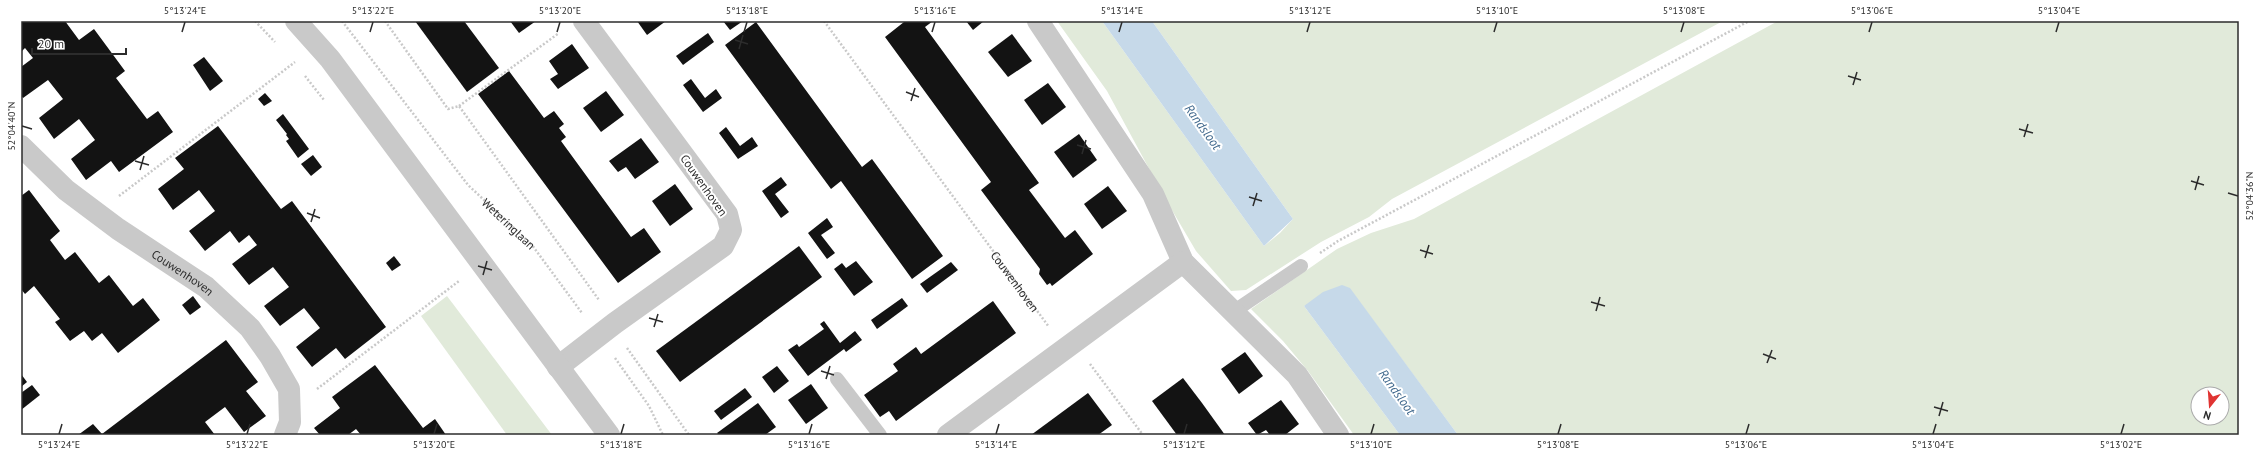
<svg xmlns="http://www.w3.org/2000/svg" width="2260" height="456" font-family="'PT Sans',sans-serif">
<style>
.green{fill:#e1eada;fill-rule:evenodd}
.water{fill:#c6d9e9}
.building{fill:#131313}
.lines{fill:none;stroke-linecap:round;stroke-linejoin:round}
.path{stroke:#c9c9c9;stroke-width:2.5;stroke-dasharray:2 2;stroke-linecap:butt}
.service{stroke:#c9c9c9;stroke-width:14}
.minor{stroke:#c9c9c9;stroke-width:22}
.tertiary{stroke:#c9c9c9;stroke-width:22}
.ticks{fill:none;stroke:#2c2c2c;stroke-width:1.5}
.labels{text-anchor:middle;dominant-baseline:central;stroke-width:4;stroke-linejoin:round;paint-order:stroke}
.street-label{font-size:12px;fill:#2c2c2c;stroke:#fff}
.water-label{font-size:13px;font-style:italic;fill:#3d668b;stroke:#fff}
.neatline{fill:none;stroke:#2c2c2c;stroke-width:1.5}
.ticks-label{font-size:10px;text-anchor:middle;fill:#2c2c2c}
</style>
<rect width="100%" height="100%" fill="#fff"/>
<g class="green">
<path d="M1057,21H1102L1264,246L1280,233L1293,219L1152,21H1723L1392,199L1369,217L1321,242L1246,290L1231,291L1196,251L1166,200L1107,91Z"/>
<path d="M1778,21H2239V435H1458L1350,289L1304,306L1400,435H1354L1308,371L1283,341L1251,309L1337,249L1371,233L1414,219ZM2198,394H2222V418H2198Z"/>
<path d="M447,296L552,435H507L421,316Z"/>
</g>
<g class="water">
<path d="M1102,21H1152L1293,219L1264,246Z"/>
<path d="M1342,285L1350,288L1458,435H1400L1304,306L1323,292Z"/>
</g>
<g class="building">
<path d="M21,21H65L79,40L94,29L125,71L116,78L147,119L158,111L173,132L119,172L111,161L86,180L71,159L95,140L79,119L54,139L39,118L63,99L48,80L23,98L21,95V67L33,58L25,48L21,52Z"/>
<path d="M415,21H464L499,68L467,92Z"/>
<path d="M510,21H536L519,33Z"/>
<path d="M637,21H666L647,35Z"/>
<path d="M723,21H743L730,30Z"/>
<path d="M903,21H933L925,27L1039,183L1029,190L1065,238L1075,230L1093,254L1052,286L1050,283L1047,285L1039,274L1040,269L981,190L991,182L885,37L904,22Z"/>
<path d="M966,21H984L973,30Z"/>
<path d="M756,22L862,167L872,159L943,256L912,279L841,181L831,189L725,45Z"/>
<path d="M708,33L714,42L683,65L676,56Z"/>
<path d="M1012,34L1032,61L1008,77L988,52Z"/>
<path d="M572,44L589,68L558,89L550,79L558,74L549,61Z"/>
<path d="M204,57L223,81L210,91L193,65Z"/>
<path d="M509,71L544,118L554,111L564,124L559,128L566,137L561,141L631,237L644,228L661,252L618,283L478,94Z"/>
<path d="M691,79L705,98L716,89L722,98L703,112L683,85Z"/>
<path d="M1048,83L1066,107L1042,125L1024,100Z"/>
<path d="M606,91L624,115L601,132L583,108Z"/>
<path d="M265,93L272,101L264,106L258,99Z"/>
<path d="M283,114L309,149L298,158L286,141L289,139L286,135L287,134L276,120Z"/>
<path d="M218,126L281,209L292,201L386,327L345,359L336,348L312,367L296,347L320,328L304,308L280,326L264,306L289,287L273,267L249,285L232,264L257,245L249,235L239,243L230,231L205,251L189,231L215,211L199,190L173,210L158,189L184,169L175,158Z"/>
<path d="M726,127L740,146L752,137L758,146L738,159L719,133Z"/>
<path d="M1079,134L1097,160L1073,178L1054,152Z"/>
<path d="M641,138L659,162L635,179L626,167L618,172L609,161Z"/>
<path d="M313,155L322,167L311,176L301,164Z"/>
<path d="M781,177L787,185L775,194L789,212L781,218L762,191Z"/>
<path d="M675,184L693,209L670,226L652,201Z"/>
<path d="M1108,186L1127,211L1102,229L1084,204Z"/>
<path d="M29,190L60,231L50,240L65,260L75,252L99,283L109,275L133,306L143,298L160,320L118,353L102,333L92,341L84,331L70,341L55,322L60,319L34,286L25,294L21,289V196Z"/>
<path d="M827,218L833,227L821,235L835,253L827,259L808,233Z"/>
<path d="M799,246L822,277L680,382L656,351Z"/>
<path d="M394,256L401,265L392,271L386,263Z"/>
<path d="M856,261L873,282L854,296L834,269L842,263L846,268Z"/>
<path d="M951,262L958,270L927,293L920,284Z"/>
<path d="M193,296L201,307L190,315L182,305Z"/>
<path d="M902,298L908,306L877,329L871,320Z"/>
<path d="M993,301L1016,333L896,421L889,411L880,417L864,395L898,371L893,364L916,347L921,354Z"/>
<path d="M824,321L840,343L855,331L862,340L846,352L844,349L808,376L788,350L797,344L799,347L824,329L820,324Z"/>
<path d="M226,340L258,382L246,391L266,416L244,432L225,407L205,422L215,435H78L93,424L102,434Z"/>
<path d="M1245,352L1263,376L1239,394L1221,369Z"/>
<path d="M375,365L423,428L435,419L446,435H361L356,429L348,435H320L314,428L340,408L332,397Z"/>
<path d="M777,366L789,381L774,393L762,377Z"/>
<path d="M21,374L27,382L21,387Z"/>
<path d="M1183,378L1202,403L1225,435H1177L1152,401Z"/>
<path d="M811,384L828,408L806,424L788,400Z"/>
<path d="M32,385L40,395L21,410V393Z"/>
<path d="M745,388L752,397L721,420L714,411Z"/>
<path d="M1088,393L1112,425L1098,435H1031Z"/>
<path d="M1281,400L1299,424L1285,435H1270L1266,430L1257,435L1248,423Z"/>
<path d="M758,403L776,427L765,435H719L717,433Z"/>
</g>
<g class="lines">
<g class="path">
<path d="M255,21L275,42"/>
<path id="s1" d="M342,21L468,185L532,245L582,313"/>
<path d="M385,21L448,109L459,106L599,300"/>
<path id="s2" d="M824,21L1049,327"/>
<path d="M305,76L324,100"/>
<path d="M459,106L559,33"/>
<path d="M119,196L295,62"/>
<path d="M1320,253L1338,241L1749,21"/>
<path d="M627,348L689,435"/>
<path d="M615,358L649,406L663,435"/>
<path d="M1090,364L1143,435"/>
<path d="M317,389L459,281"/>
</g>
<g class="service">
<path d="M1233,312L1301,266"/>
<path d="M837,379L880,435"/>
</g>
<g class="minor">
<path d="M1038,21L1153,194L1183,262L1297,375L1338,435"/>
<path id="s3" d="M21,146L66,190L118,229L206,287L250,328L270,356L289,389L290,422L285,435"/>
<path d="M558,367L615,323L723,246L731,230L727,214L584,21"/>
<path d="M948,435L1183,262"/>
</g>
<path class="tertiary" d="M296,21L330,59L609,435"/>
</g>
<path class="ticks" d="M182,32L185,22M370,32L373,22M557,32L560,22M744,32L747,22M932,32L935,22M1119,32L1122,22M1307,32L1310,22M1494,32L1497,22M1681,32L1684,22M1869,32L1872,22M2056,32L2059,22M735,40L748,44M739,49L743,35M1848,76L1861,80M1853,85L1857,72M906,92L919,97M911,101L915,88M22,126L32,129M2019,129L2033,133M2024,137L2028,124M1077,145L1091,149M1082,154L1086,140M135,161L149,165M140,170L144,156M2191,181L2204,185M2195,190L2199,176M2228,193L2238,196M1249,197L1262,201M1253,206L1257,193M307,213L320,218M311,222L315,209M1420,250L1433,254M1425,258L1429,245M478,266L492,270M483,275L487,261M1591,302L1605,306M1596,311L1600,297M649,318L663,322M654,327L658,314M1763,354L1776,359M1767,363L1772,350M821,371L834,375M826,379L830,366M1934,407L1948,411M1939,416L1943,402M59,434L62,424M247,434L250,424M434,434L437,424M621,434L624,424M809,434L812,424M996,434L999,424M1184,434L1187,424M1371,434L1374,424M1558,434L1561,424M1746,434L1749,424M1933,434L1936,424M2121,434L2124,424"/>
<g class="labels">
<g class="street-label">
<text transform="translate(704 185) rotate(55)">Couwenhoven</text>
<text stroke="none"><textPath href="#s1" startOffset="263">Weteringlaan</textPath></text>
<text stroke="none"><textPath href="#s3" startOffset="206">Couwenhoven</textPath></text>
<text stroke="none"><textPath href="#s2" startOffset="323">Couwenhoven</textPath></text>
</g>
<g class="water-label">
<text transform="translate(1203 127) rotate(54)">Randsloot</text>
<text transform="translate(1397 392) rotate(54)">Randsloot</text>
</g>
</g>
<rect width="2260" height="456" fill="none" stroke="#ffffff" stroke-width="44"/>
<g transform="translate(2210 406) rotate(197)"><circle r="19" fill="#ffffff" stroke="#ababab"/>
<path d="M0-3L7 15L0 10L-7 15Z" fill="#e03432"/>
<text y="-6" font-size="11" font-weight="bold" text-anchor="middle" fill="#2c2c2c">N</text>
</g>
<path d="M32 48v6h94v-6" fill="none" stroke="#2c2c2c" stroke-width="2"/>
<text x="38" y="48" font-size="12" fill="#2c2c2c" stroke="#ffffff" stroke-width="3" paint-order="stroke">20 m</text>
<rect x="22" y="22" width="2216" height="412" class="neatline"/>
<g class="ticks-label">
<text x="185" y="14">5°13'24"E</text>
<text x="373" y="14">5°13'22"E</text>
<text x="560" y="14">5°13'20"E</text>
<text x="747" y="14">5°13'18"E</text>
<text x="935" y="14">5°13'16"E</text>
<text x="1122" y="14">5°13'14"E</text>
<text x="1310" y="14">5°13'12"E</text>
<text x="1497" y="14">5°13'10"E</text>
<text x="1684" y="14">5°13'08"E</text>
<text x="1872" y="14">5°13'06"E</text>
<text x="2059" y="14">5°13'04"E</text>
<text transform="translate(11 126) rotate(-90)" y="4">52°04'40"N</text>
<text transform="translate(2249 196) rotate(-90)" y="4">52°04'36"N</text>
<text x="59" y="448">5°13'24"E</text>
<text x="247" y="448">5°13'22"E</text>
<text x="434" y="448">5°13'20"E</text>
<text x="621" y="448">5°13'18"E</text>
<text x="809" y="448">5°13'16"E</text>
<text x="996" y="448">5°13'14"E</text>
<text x="1184" y="448">5°13'12"E</text>
<text x="1371" y="448">5°13'10"E</text>
<text x="1558" y="448">5°13'08"E</text>
<text x="1746" y="448">5°13'06"E</text>
<text x="1933" y="448">5°13'04"E</text>
<text x="2121" y="448">5°13'02"E</text>
</g>
</svg>
